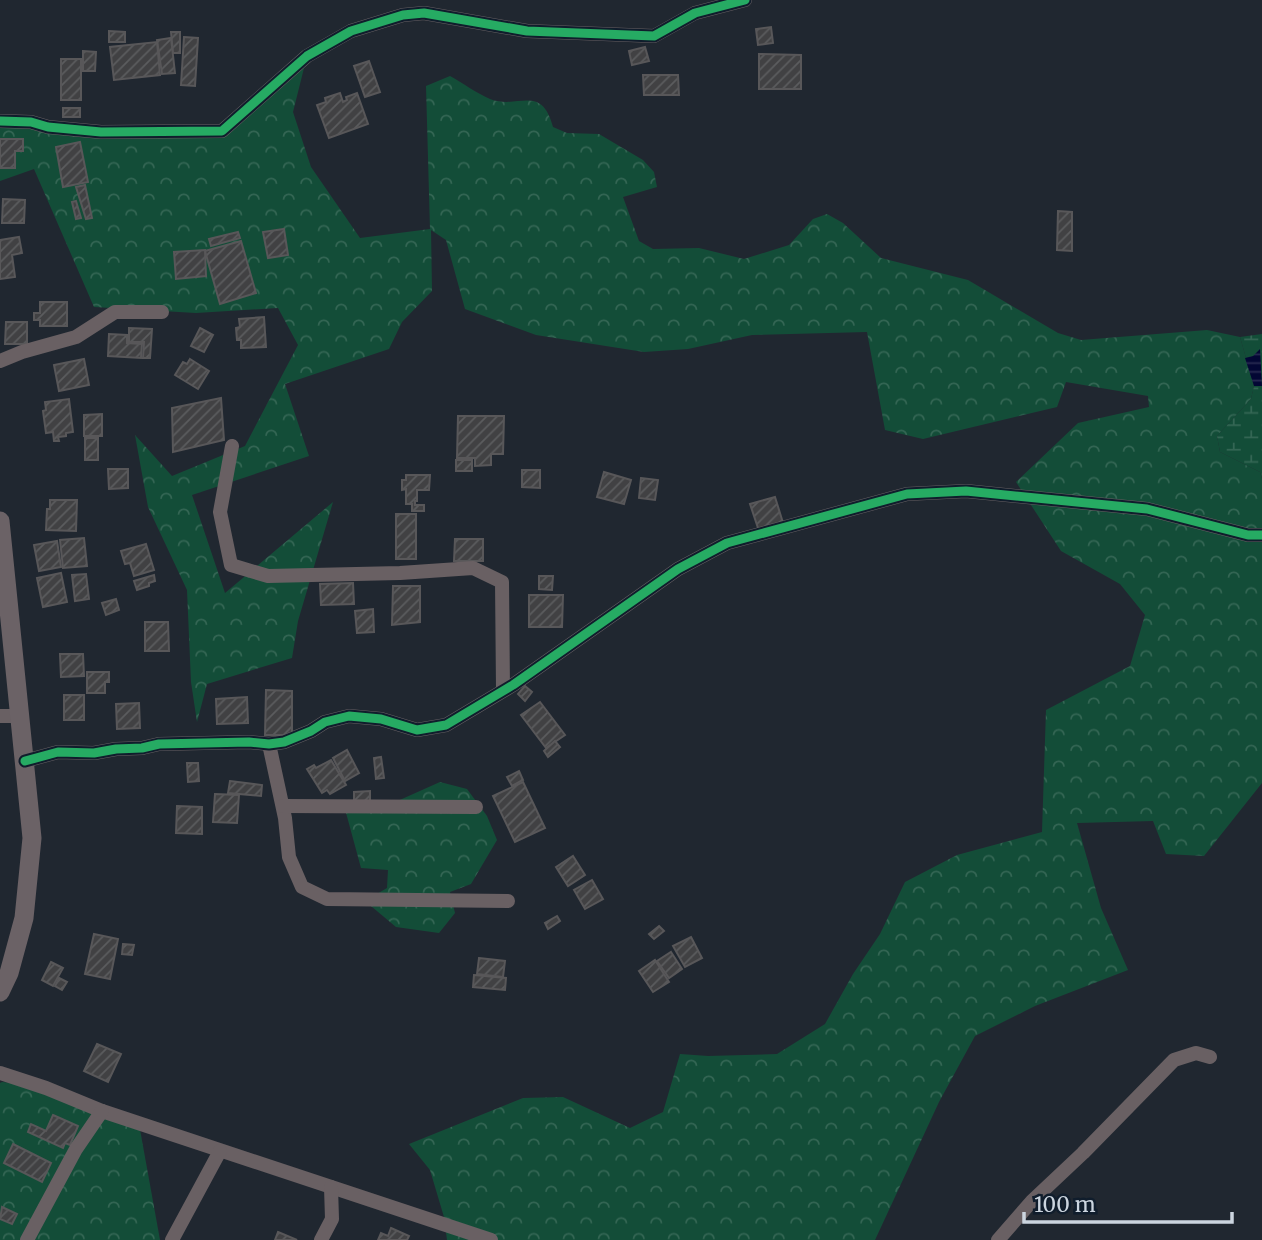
<svg xmlns="http://www.w3.org/2000/svg" width="1262" height="1240" font-family="Merriweather,serif">
<style>
.forest{fill:url(#forest-crowns)}
.wetland{fill:url(#wetland-marsh)}
.water{fill:url(#water-rules)}
.building{fill:url(#building-hatch);stroke:#585759;stroke-width:2}
.lines{fill:none;stroke-linecap:round;stroke-linejoin:round}
.street{stroke:#696063;stroke-width:14}
.secondary{stroke:#6b6266;stroke-width:19}
.cycleway-casing{stroke:#101d2c;stroke-width:13}
.cycleway{stroke:#26ab63;stroke-width:9}
</style>
<defs>
<pattern id="forest-crowns" width="20" height="18" patternUnits="userSpaceOnUse" patternTransform="scale(1.75)"><rect width="20" height="18" fill="#134d38"/><path d="M2 6a3 3 0 1 1 6 0M12 15a3 3 0 1 1 6 0" fill="none" stroke="#346654"/></pattern>
<pattern id="wetland-marsh" width="20" height="14" patternUnits="userSpaceOnUse" patternTransform="scale(1.75)"><rect width="20" height="14" fill="#134d38"/><path d="M1 5h8M5 5V1M11 12h8M15 12V8" fill="none" stroke="#346654"/></pattern>
<pattern id="water-rules" width="6" height="5" patternUnits="userSpaceOnUse" patternTransform="scale(1.75)"><rect width="6" height="5" fill="#030734"/><path d="M0 2.5h6" fill="none" stroke="#272a51"/></pattern>
<pattern id="building-hatch" width="6" height="6" patternUnits="userSpaceOnUse" patternTransform="scale(1.75)"><rect width="6" height="6" fill="#414143"/><path d="M-1 1l2-2M0 6l6-6M5 7l2-2" fill="none" stroke="#5b5c5e"/></pattern>
</defs>
<rect width="100%" height="100%" fill="#202730"/>
<g class="forest">
<path d="M307,56L293,112L311,167L360,238L430,229L426,86L450,76C463,83 476,93 490,99C518,110 541,83 553,127L567,133L599,134L643,160L654,172L657,187L623,197L639,241L653,249L699,248L744,259L789,245L813,219L827,214L843,223L881,258L968,280L1058,333L1081,340L1207,330L1240,337L1254,386L1251,399L1217,436L1220,452L1260,472L1262,479V783L1204,856L1166,854L1153,821L1077,823L1101,908L1128,970L1035,1006L975,1036L939,1102L875,1240H447L444,1217L430,1170L409,1144L523,1098L563,1097L630,1128L663,1112L680,1054L708,1056L777,1054L825,1024L853,974L880,934L905,882L957,855L1042,832L1046,710L1130,666L1145,615L1120,584L1061,551L1016,482L1078,423L1149,407L1148,396L1066,382L1057,407L923,439L885,430L867,332L752,335L688,349L644,352L536,335L465,309L446,240L431,230L432,291L402,322L389,349L285,384L309,456L192,495L225,593L333,502L298,621L292,658L207,684L197,722L191,682L187,590L148,507L135,435L172,476L245,446L298,345L278,308L196,313L94,307L34,169L0,181V121L222,131Z"/>
<path d="M440,782L467,789L487,816L497,840L471,884L450,892L455,913L439,933L396,927L365,901L387,888L388,870L361,868L345,809L393,803Z"/>
<path d="M2,1082L46,1086L139,1124L160,1240H0V1083Z"/>
</g>
<path class="wetland" d="M1262,334V479L1260,472L1220,452L1217,436L1251,399L1254,386L1240,337Z"/>
<path class="water" d="M1260,349L1262,386H1254L1245,358L1253,356Z"/>
<g class="building">
<path d="M771,27L773,43L758,45L756,29Z"/>
<path d="M109,31L125,32V42H109Z"/>
<path d="M171,32H180V53H173Z"/>
<path d="M184,37L198,38L195,86L181,85Z"/>
<path d="M171,38L175,73L162,74L157,40Z"/>
<path d="M157,42L160,75L114,80L110,47Z"/>
<path d="M645,47L649,61L632,65L629,51Z"/>
<path d="M83,51L96,52L95,71H83Z"/>
<path d="M759,54L801,55V89H759Z"/>
<rect x="61" y="59" width="20" height="41"/>
<path d="M369,61L380,92L365,97L354,66Z"/>
<path d="M643,75H678L679,95H644Z"/>
<path d="M340,93L343,102L347,100L346,97L357,93L368,124L329,138L317,105L326,102L325,98Z"/>
<rect x="63" y="108" width="17" height="9"/>
<path d="M0,139H23V151H15V168H0Z"/>
<path d="M80,142L88,182L63,187L56,147Z"/>
<path d="M85,185L92,218L86,219L76,187Z"/>
<path d="M3,199L25,200L24,223H2Z"/>
<path d="M76,201L81,218L76,219L72,202Z"/>
<path d="M1058,211L1072,212V251L1057,250Z"/>
<path d="M284,229L288,255L268,258L263,232Z"/>
<path d="M238,232L240,238L211,246L209,239Z"/>
<path d="M19,237L22,253L12,255L15,277L0,279V240Z"/>
<path d="M241,241L256,293L220,304L205,251Z"/>
<path d="M205,250L206,276L176,279L174,252Z"/>
<path d="M40,302H67V326H40V320H34V313H40Z"/>
<path d="M264,317L266,347L241,348V340H237L236,328L240,327L239,319Z"/>
<path d="M6,322H27V344H5Z"/>
<path d="M129,328L152,329L150,358H143L144,342H129Z"/>
<path d="M200,328L213,335L204,352L191,346Z"/>
<path d="M109,334L127,335V343L142,344L141,358L108,356Z"/>
<path d="M84,359L89,385L59,391L54,365Z"/>
<path d="M190,359L209,371L198,389L175,375L183,362L187,364Z"/>
<path d="M221,398L224,440L173,452L172,408Z"/>
<path d="M69,399L73,432L66,433V436L58,437L59,441H54L53,432L46,433L43,411L46,410L45,402Z"/>
<path d="M102,414V436H84V415Z"/>
<path d="M458,416H504L503,454H491V465L475,466V458H457Z"/>
<rect x="85" y="438" width="13" height="22"/>
<rect x="456" y="460" width="16" height="11"/>
<path d="M108,469H128V488L109,489Z"/>
<path d="M522,470H540V488L522,487Z"/>
<path d="M604,472L631,480L624,504L597,497Z"/>
<path d="M406,475H430L429,490H417V501H415V505H424V511H412V504H406V489L402,490V480H406Z"/>
<path d="M641,478L658,480L655,500L639,498Z"/>
<path d="M775,497L784,526L760,534L750,504Z"/>
<path d="M50,500H77L76,531L46,530L47,509H50Z"/>
<rect x="396" y="514" width="20" height="45"/>
<path d="M84,538L87,566L63,568L60,540Z"/>
<path d="M455,539H483V561H454Z"/>
<path d="M57,541L61,567L39,571L34,545Z"/>
<path d="M146,544L154,570L134,576L130,563L125,564L121,551Z"/>
<path d="M61,573L67,602L43,607L37,578Z"/>
<path d="M86,574L89,599L75,601L72,575Z"/>
<path d="M154,575L155,581L149,583V586L137,590L134,581Z"/>
<path d="M539,576H553L552,590L539,589Z"/>
<path d="M353,583L354,604L321,605L320,584Z"/>
<path d="M393,586H420V622L392,625Z"/>
<path d="M529,595H563L562,627H529Z"/>
<path d="M116,599L119,610L106,615L102,603Z"/>
<path d="M373,609L374,632L357,633L355,611Z"/>
<path d="M145,622H168L169,651H145Z"/>
<path d="M60,654H83L84,676L61,677Z"/>
<path d="M87,672H109V682H105V693H87Z"/>
<path d="M525,686L532,692L525,701L518,694Z"/>
<path d="M266,690L292,691V735H265Z"/>
<rect x="64" y="695" width="20" height="25"/>
<path d="M247,697L248,723L217,724L216,699Z"/>
<path d="M540,702L565,735L546,748L521,715Z"/>
<path d="M139,703L140,728L117,729L116,704Z"/>
<path d="M555,741L560,747L548,757L544,751Z"/>
<path d="M347,750L359,773L345,781L333,758Z"/>
<path d="M381,757L384,778L376,779L374,758Z"/>
<path d="M331,760L346,785L330,794L327,790L322,793L307,769L314,765L316,768Z"/>
<path d="M187,763H198L199,781L188,782Z"/>
<path d="M519,771L523,780L512,786L507,777Z"/>
<path d="M230,781L262,785L261,796L228,793Z"/>
<path d="M523,782L545,828L515,842L493,796Z"/>
<path d="M370,791V802L354,803V792Z"/>
<path d="M215,794L239,795L237,823L213,822Z"/>
<path d="M177,806L202,807V834L176,833Z"/>
<path d="M573,856L585,875L568,886L556,867Z"/>
<path d="M592,880L603,899L585,909L574,890Z"/>
<path d="M557,916L560,921L548,929L545,923Z"/>
<path d="M659,926L664,931L654,939L649,934Z"/>
<path d="M94,934L118,939L110,979L85,974Z"/>
<path d="M691,937L702,958L685,967L673,946Z"/>
<path d="M123,944L134,945L132,955L122,954Z"/>
<path d="M671,952L682,969L669,978L657,961Z"/>
<path d="M479,958L505,961L503,977L477,974Z"/>
<path d="M655,960L669,982L653,992L639,971Z"/>
<path d="M51,962L63,968L53,986L42,980Z"/>
<path d="M474,975L506,978L505,990L473,987Z"/>
<path d="M59,978L67,982L62,990L55,986Z"/>
<path d="M97,1044L121,1054L108,1082L84,1071Z"/>
<path d="M53,1115L78,1126L70,1145L65,1143L63,1148L28,1132L31,1124L46,1131Z"/>
<path d="M13,1144L51,1163L42,1182L4,1163Z"/>
<path d="M2,1207L17,1214L12,1224L0,1219Z"/>
<path d="M391,1228L409,1236L407,1240H378L381,1233L388,1236Z"/>
<path d="M278,1232L297,1240H275Z"/>
</g>
<g class="lines">
<g class="street">
<path d="M0,121L31,122L48,127L101,132L222,131L307,56L351,31L403,15L424,13L527,31L654,36L695,13L745,0"/>
<path d="M0,361L22,352L76,337L115,312H162"/>
<path d="M232,446L220,512L231,565L268,576L400,573L473,568L502,582L503,690"/>
<path d="M0,716H20"/>
<path d="M269,744L285,818L289,857L302,887L327,899L508,901"/>
<path d="M25,761L58,752L94,753L116,749L142,748L159,744L249,742L269,744L284,742L311,731L325,722L349,716L381,719L417,730L446,725L513,685L678,569L727,543L907,494L966,491L1147,509L1248,535H1262"/>
<path d="M283,806L476,807"/>
<path d="M0,1073L46,1088L102,1111L491,1240"/>
<path d="M27,1240L76,1149L102,1111"/>
<path d="M172,1240L220,1151"/>
<path d="M321,1240L332,1219L331,1187"/>
<path d="M998,1240L1032,1201L1083,1153L1174,1060L1196,1053L1210,1057"/>
</g>
<path class="secondary" d="M0,521L32,838L24,918L9,973L0,992"/>
<defs>
<g id="cycleway">
<path d="M0,121L31,122L48,127L101,132L222,131L307,56L351,31L403,15L424,13L527,31L654,36L695,13L745,0"/>
<path d="M25,761L58,752L94,753L116,749L142,748L159,744L249,742L269,744L284,742L311,731L325,722L349,716L381,719L417,730L446,725L513,685L678,569L727,543L907,494L966,491L1147,509L1248,535H1262"/>
</g>
</defs>
<use href="#cycleway" class="cycleway-casing"/>
<use href="#cycleway" class="cycleway"/>
</g>
<path d="M1024 1212v10h208v-10" fill="none" stroke="#ccd5df" stroke-width="3.5"/>
<text x="1034" y="1212" font-size="21" fill="#ccd5df" stroke="#101d2c" stroke-width="5" paint-order="stroke">100 m</text>
</svg>
